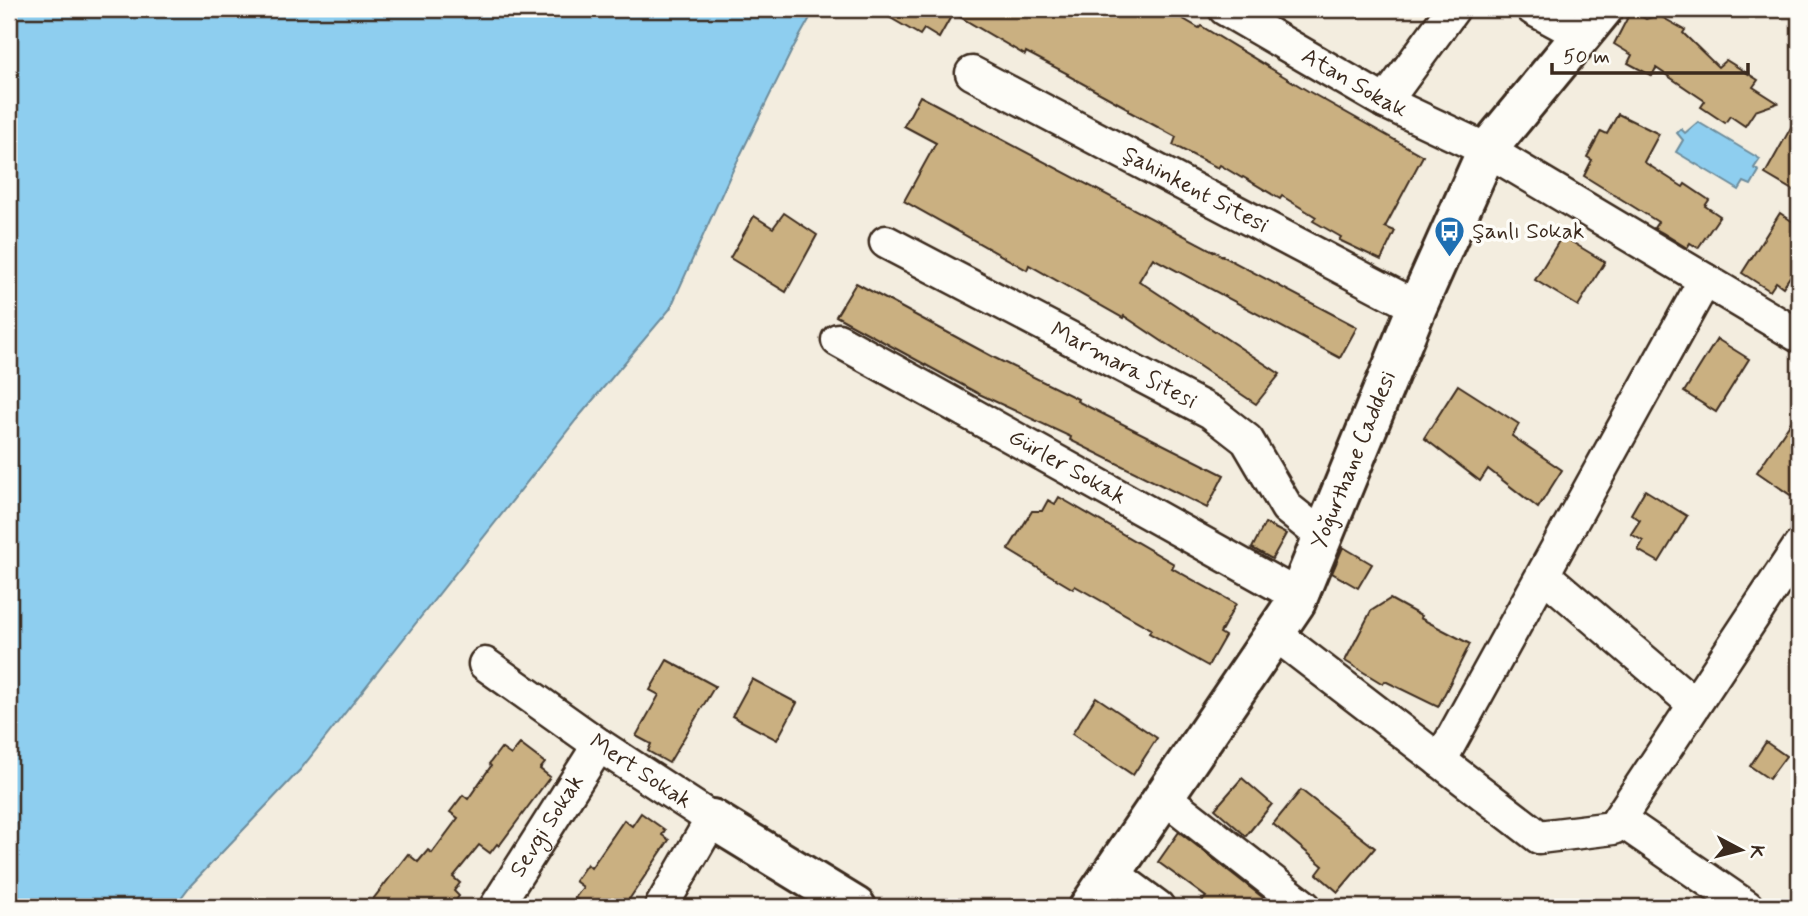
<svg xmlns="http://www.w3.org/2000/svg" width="1808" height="916" font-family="Mynerve,sans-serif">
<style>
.water{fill:#8eceef;stroke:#6d8c9b;stroke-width:2}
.building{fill:#cab081;stroke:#3b2a1e;stroke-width:2}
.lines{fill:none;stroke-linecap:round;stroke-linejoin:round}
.street-casing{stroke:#3b2a1e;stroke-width:37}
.secondary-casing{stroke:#3b2a1e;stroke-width:44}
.street{stroke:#fdfcf7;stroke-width:32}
.secondary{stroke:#fdfcf7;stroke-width:38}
.labels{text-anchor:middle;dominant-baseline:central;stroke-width:7;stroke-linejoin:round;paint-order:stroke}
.street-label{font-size:23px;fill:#3b2a1e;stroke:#fdfcf7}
.poi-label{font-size:23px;fill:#3b2a1e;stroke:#fdfcf7;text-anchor:start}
</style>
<rect width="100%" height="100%" fill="#f3eddf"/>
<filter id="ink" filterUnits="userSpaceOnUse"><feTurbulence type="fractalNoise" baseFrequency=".0143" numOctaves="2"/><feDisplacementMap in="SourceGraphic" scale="14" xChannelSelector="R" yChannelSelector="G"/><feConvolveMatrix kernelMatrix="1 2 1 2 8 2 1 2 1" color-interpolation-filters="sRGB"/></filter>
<g filter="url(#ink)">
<g class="water">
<path d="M9,9H815L793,48L729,178L670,309L576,420L300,770L190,886L174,907H9Z"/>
<path d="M1698,122L1760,159L1754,168L1759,171L1751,185L1744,182L1739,190L1676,152L1683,140L1677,133L1681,129L1685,133Z"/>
</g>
<g class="building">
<path d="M875,9H1166L1199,28L1201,26L1308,91L1423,156L1385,227L1395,231L1381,260L1339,240L1341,237L1313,221L1316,217L1282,196L1280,199L1243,177L1242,178L1220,165L1218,168L1173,145L1176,137L1128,111L1129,109L1067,75L1068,74L1026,52L1025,55L953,13L939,38L924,29L920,35Z"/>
<path d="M1631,11L1646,19L1658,15L1685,30L1683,33L1718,67L1726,60L1758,80L1753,87L1778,103L1755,111L1745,126L1730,116L1725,123L1701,107L1705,101L1656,68L1652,76L1628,63L1632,55L1614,44Z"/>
<path d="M920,96L1357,327L1340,358L1153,258L1139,281L1280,374L1256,404L1124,316L1123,318L1029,265L1027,270L904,201L936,143L904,126Z"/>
<path d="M1799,113V194L1765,174Z"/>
<path d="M1618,114L1659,134L1644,162L1683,187L1685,184L1709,200L1705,206L1720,216L1698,248L1690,243L1687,248L1663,233L1654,228L1658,222L1584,176L1592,160L1587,157L1601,131L1607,134Z"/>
<path d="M784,213L817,235L786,292L730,258L754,216L773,228Z"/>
<path d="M1780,213L1799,226V263L1783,287L1776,282L1770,291L1742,273Z"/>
<path d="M1562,236L1605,262L1578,306L1535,280Z"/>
<path d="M856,283L995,358L1078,399L1077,401L1224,475L1207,508L1070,440L1071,437L977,393L836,316Z"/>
<path d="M1717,339L1749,359L1716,412L1684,392Z"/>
<path d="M1458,385L1519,424L1512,436L1562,470L1538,508L1488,469L1480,481L1424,438Z"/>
<path d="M1799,410V501L1757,472Z"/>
<path d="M1645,490L1687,516L1659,562L1638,550L1643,541L1631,534L1640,520L1631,514Z"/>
<path d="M1059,497L1174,564L1172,568L1236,604L1220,633L1225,636L1208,666L1149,633L1151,629L1075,586L1073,589L1008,550L1032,511H1042L1048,500L1055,504Z"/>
<path d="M1265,523L1286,534L1272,559L1252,548Z"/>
<path d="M1343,547L1372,564L1358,588L1332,573Z"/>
<path d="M1390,599L1421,616L1420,618L1470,644L1438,707L1385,681L1383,684L1345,661L1371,611Z"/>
<path d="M667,660L715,686L669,763L648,751L651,744L636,736L659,695L650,690Z"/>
<path d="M752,679L797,703L777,740L732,716Z"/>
<path d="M1096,697L1157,738L1133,775L1072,734Z"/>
<path d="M1766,742L1786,756L1769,779L1750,766Z"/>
<path d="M520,744L545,763L540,769L550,777L499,846L497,844L490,853L479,845L453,877L460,883L454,891L459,896L451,907H367L408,854L418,862L428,850L432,853L458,818L450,812L463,795L468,799L491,766L489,764L501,748L511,755Z"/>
<path d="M1242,778L1272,804L1246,836L1215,809Z"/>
<path d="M1301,790L1375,848L1338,892L1317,874L1323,866L1273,824Z"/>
<path d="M641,813L665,830L662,835L669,840L624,907H588L575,898L583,887L575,881L587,864L591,868L624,820L632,826Z"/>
<path d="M1179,832L1192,842L1275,907H1197L1206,897L1158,862Z"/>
</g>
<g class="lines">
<defs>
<g id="street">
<path id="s1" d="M1225,9L1385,102L1487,150L1799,336"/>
<path d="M1533,9L1583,36"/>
<path id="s2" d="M972,73L1417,307"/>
<path d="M1385,102L1453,9"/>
<path id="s3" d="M886,242L1211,412L1247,440L1287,508L1322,536"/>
<path id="s4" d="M838,340L1298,596L1296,602"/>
<path d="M1544,575L1694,704"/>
<path d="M1274,633L1539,837L1613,828L1799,547"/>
<path id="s5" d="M485,664L599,745L712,819L661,907"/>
<path d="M1440,761L1705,280"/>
<path d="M1163,796L1305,907"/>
<path d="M1619,819L1747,907"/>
<path d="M1112,873L1158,907"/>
<path id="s6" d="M496,907L599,745"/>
</g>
<g id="secondary">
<path d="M712,819L856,907"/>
<path id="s7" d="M1089,907L1296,602L1417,307L1487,150L1603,9"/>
</g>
</defs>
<use href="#street" class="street-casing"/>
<use href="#secondary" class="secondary-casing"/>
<use href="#street" class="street"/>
<use href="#secondary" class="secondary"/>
</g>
</g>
<defs>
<symbol id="bus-pin" viewBox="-11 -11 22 30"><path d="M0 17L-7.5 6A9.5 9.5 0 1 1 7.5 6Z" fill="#1f6fb2" stroke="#fdfcf7"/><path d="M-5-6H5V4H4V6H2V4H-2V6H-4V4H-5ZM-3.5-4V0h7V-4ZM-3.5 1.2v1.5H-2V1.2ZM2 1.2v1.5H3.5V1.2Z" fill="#fff"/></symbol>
</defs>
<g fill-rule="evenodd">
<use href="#bus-pin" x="1432" y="214" width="35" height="47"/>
</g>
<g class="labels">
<g class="street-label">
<text stroke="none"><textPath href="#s1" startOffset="149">Atan Sokak</textPath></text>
<text stroke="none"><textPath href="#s2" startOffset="252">Şahinkent Sitesi</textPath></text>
<text stroke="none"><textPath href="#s3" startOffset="268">Marmara Sitesi</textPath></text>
<text stroke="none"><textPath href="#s7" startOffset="522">Yoğurthane Caddesi</textPath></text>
<text stroke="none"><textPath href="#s4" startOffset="262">Gürler Sokak</textPath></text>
<text stroke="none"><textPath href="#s5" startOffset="189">Mert Sokak</textPath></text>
<text stroke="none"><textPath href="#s6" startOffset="96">Sevgi Sokak</textPath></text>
</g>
<g class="poi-label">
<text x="1472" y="232">Şanlı Sokak</text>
</g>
</g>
<rect width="1808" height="916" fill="none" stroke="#fdfcf7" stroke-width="35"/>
<rect x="18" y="18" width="1773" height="881" fill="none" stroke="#3b2a1e" stroke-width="2.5" filter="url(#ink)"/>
<g transform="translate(1741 850) rotate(97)" stroke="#fdfcf7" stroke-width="5" paint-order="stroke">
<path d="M0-5L12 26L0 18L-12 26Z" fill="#3b2a1e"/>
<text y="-10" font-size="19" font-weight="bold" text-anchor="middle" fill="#3b2a1e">K</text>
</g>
<path d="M1552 63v10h196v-10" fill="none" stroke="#3b2a1e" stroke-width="3.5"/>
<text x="1563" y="63" font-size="21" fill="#3b2a1e" stroke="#fdfcf7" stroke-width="5" paint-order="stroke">50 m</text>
</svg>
